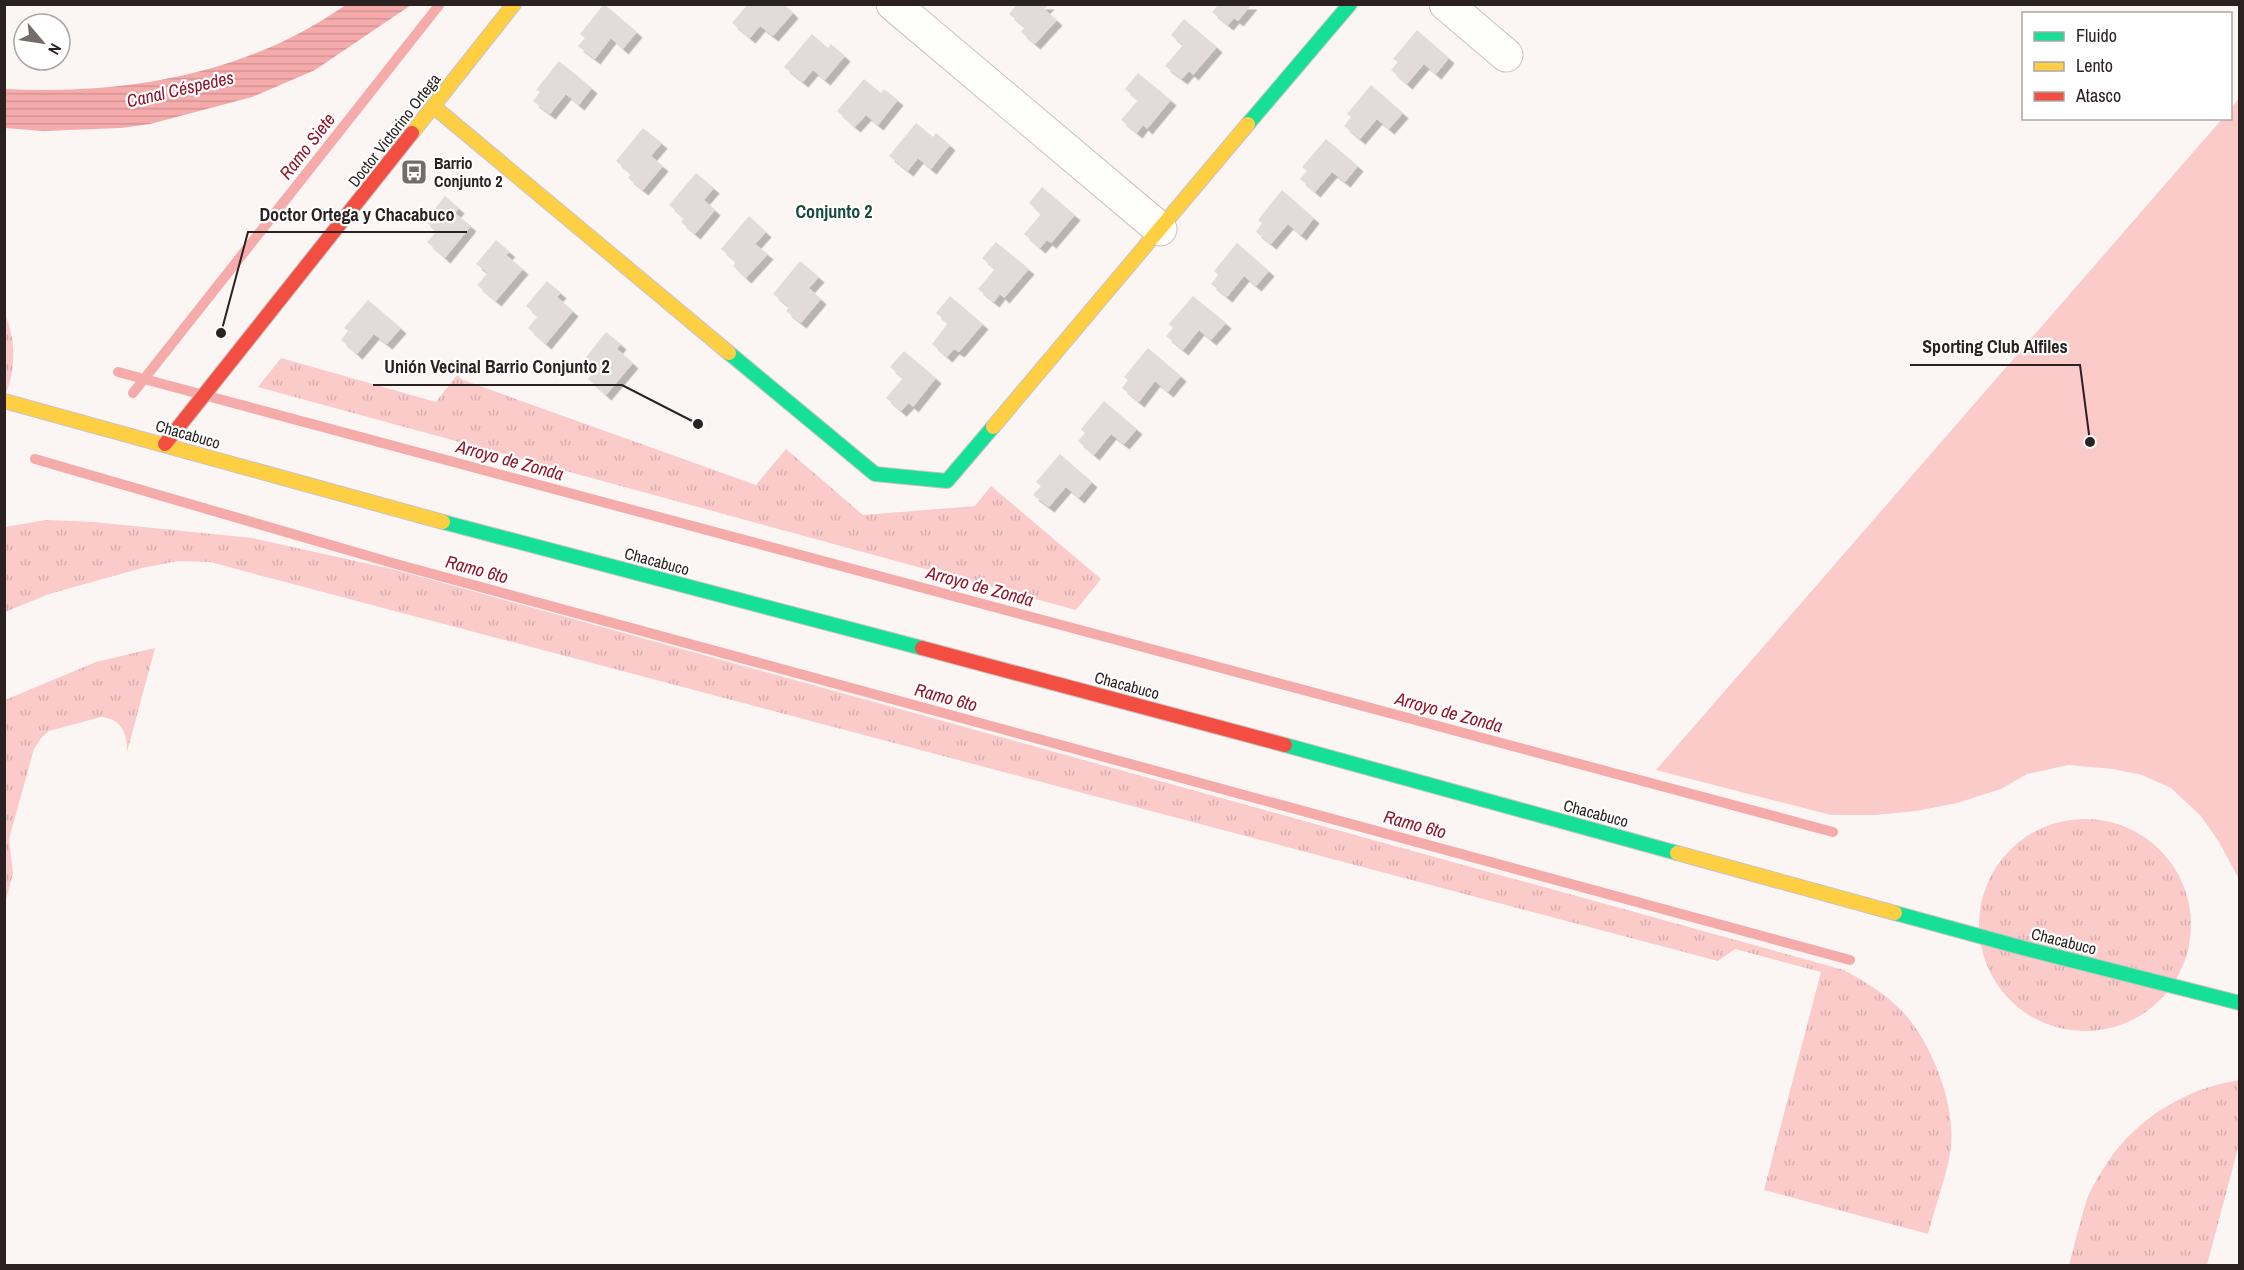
<svg xmlns="http://www.w3.org/2000/svg" width="2244" height="1270" font-family="'Archivo Narrow',sans-serif">
<style>
.grass{fill:url(#grass-tufts)}
.garden{fill:#fbcbca}
.water{fill:url(#water-rules)}
.lines{fill:none;stroke-linecap:round;stroke-linejoin:round}
.stream{stroke:#f6abab;stroke-width:10}
.building{fill:#e3dbda;filter:url(#shadow)}
.street-casing{stroke:#cbc3c2;stroke-width:35}
.fast-casing{stroke:#cbc3c2;stroke-width:16}
.slow-casing{stroke:#cbc3c2;stroke-width:16}
.jam-casing{stroke:#cbc3c2;stroke-width:16}
.street{stroke:#fefefd;stroke-width:33}
.fast{stroke:#16e098;stroke-width:14}
.slow{stroke:#ffcf43;stroke-width:14}
.jam{stroke:#f24e42;stroke-width:14}
.labels{text-anchor:middle;dominant-baseline:central;stroke-width:4.5;stroke-linejoin:round;paint-order:stroke}
.street-label{font-size:16px;fill:#2b2121;stroke:#fff}
.poi-label{font-size:16px;font-weight:bold;fill:#2b2121;stroke:#fff;text-anchor:start}
.water-label{font-size:18px;font-style:italic;fill:#911427;stroke:#fff}
.neighbourhood-label{font-size:18px;font-weight:bold;fill:#174a3b;stroke:#fff}
.leader{fill:none;stroke:#2b2121;stroke-width:2}
.callout-dot{fill:#2b2121;stroke:#fff;stroke-width:2}
.callout-label{font-size:18px;text-anchor:middle;font-weight:bold;fill:#2b2121;stroke:#fff;stroke-width:4.5;stroke-linejoin:round;paint-order:stroke}
</style>
<defs>
<pattern id="grass-tufts" width="24" height="20" patternUnits="userSpaceOnUse" patternTransform="scale(1.5)"><rect width="24" height="20" fill="#fbcbca"/><path d="M3 7l-1-3M5 7V3M7 7l1-3M15 17l-1-3M17 17v-4M19 17l1-3" fill="none" stroke="#d7aead"/></pattern>
<pattern id="water-rules" width="6" height="5" patternUnits="userSpaceOnUse" patternTransform="scale(1.5)"><rect width="6" height="5" fill="#f6abab"/><path d="M0 2.5h6" fill="none" stroke="#d39393"/></pattern>
<filter id="shadow"><feDropShadow dx="5.5" dy="5.5" stdDeviation="0" flood-color="#0004"/></filter>
</defs>
<rect width="100%" height="100%" fill="#fbf5f4"/>
<g class="grass">
<path d="M5,314C16,340 16,370 5,396Z"/>
<path d="M281,358L436,402L457,375L463,380L756,485L786,449L863,515L975,506L991,486L1101,579L1076,610L258,387Z"/>
<path d="M46,520L94,522L252,538L396,570L1844,970C1864,981 1884,993 1900,1009C1932,1041 1958,1109 1950,1154C1945,1180 1935,1207 1928,1234L1764,1190L1821,972L1735,949L1718,961L210,562L178,561L142,568L49,594L5,612V527Z"/>
<path d="M155,648L127,752C128,733 121,719 101,717L49,731L41,738L34,749L9,839L13,873L5,904V700L96,662Z"/>
<circle cx="2085" cy="925" r="106"/>
<path d="M2239,1080V1144L2207,1265H2069C2075,1243 2080,1221 2087,1199C2092,1186 2100,1174 2107,1163C2138,1117 2185,1089 2239,1080Z"/>
</g>
<path class="garden" d="M2239,98V879L2219,842L2201,816L2171,788L2142,775L2113,769L2068,765L2027,774L2001,789L1957,803L1916,811L1876,815H1831L1656,770L2222,119L2230,118L2231,109Z"/>
<path class="water" d="M347,4L411,5L315,70L252,97L150,124L121,128L43,131L5,128V89C124,95 247,75 347,4Z"/>
<g class="lines">
<g class="stream">
<path d="M118,372L1833,832"/>
<path d="M133,393L440,4"/>
<path d="M35,459L396,564L1850,960"/>
</g>
</g>
<g class="building">
<path d="M604,4L637,32L623,49L611,38L595,59L578,46L585,38L580,34Z"/>
<path d="M748,4H784L793,13L773,36L760,26L750,38L732,23Z"/>
<path d="M1017,4H1049L1044,9L1057,20L1035,44L1021,32L1025,27L1009,14Z"/>
<path d="M1219,4H1252L1238,21L1234,18L1228,25L1212,12Z"/>
<path d="M1184,19L1217,47L1193,75L1189,71L1182,79L1165,66L1183,45L1171,35Z"/>
<path d="M1417,30L1449,58L1436,74L1424,64L1407,84L1391,70L1398,62L1393,59Z"/>
<path d="M812,34L828,48L831,44L845,56L825,80L813,70L803,82L784,67Z"/>
<path d="M559,61L592,88L579,105L566,94L550,114L533,101L540,92L536,90Z"/>
<path d="M1138,73L1171,100L1147,129L1143,125L1137,133L1121,120L1138,100L1125,89Z"/>
<path d="M864,79L881,93L884,89L898,100L878,125L866,115L855,127L837,111Z"/>
<path d="M1371,85L1403,113L1389,129L1377,119L1360,139L1344,126L1351,117L1347,114Z"/>
<path d="M916,123L933,137L936,133L950,145L931,169L918,158L908,171L889,156Z"/>
<path d="M643,128L662,143L651,156L663,166L643,190L628,178L631,174L616,161Z"/>
<path d="M1326,139L1358,166L1345,182L1332,172L1315,192L1300,179L1307,171L1302,167Z"/>
<path d="M696,173L714,188L704,200L715,210L695,234L681,222L684,218L669,205Z"/>
<path d="M1042,187L1075,215L1051,243L1047,240L1040,248L1024,234L1041,214L1029,203Z"/>
<path d="M1282,190L1314,218L1301,235L1288,224L1271,244L1256,232L1262,223L1258,220Z"/>
<path d="M445,196L459,208L455,213L471,226L445,258L427,242L437,231L425,221Z"/>
<path d="M749,216L766,232L755,244L768,254L746,278L733,266L736,262L721,249Z"/>
<path d="M496,240L510,252L506,255L523,269L496,301L477,285L488,273L476,264Z"/>
<path d="M996,242L1029,269L1004,298L1000,294L994,302L978,289L995,269L982,258Z"/>
<path d="M1237,243L1269,271L1256,286L1244,276L1227,297L1211,284L1218,275L1214,271Z"/>
<path d="M800,261L819,277L809,288L821,299L801,323L786,311L789,307L773,294Z"/>
<path d="M547,281L561,293L557,297L573,311L546,344L528,328L538,316L526,306Z"/>
<path d="M950,296L983,324L959,352L954,349L947,357L932,344L948,323L936,313Z"/>
<path d="M1193,296L1226,323L1211,340L1199,330L1183,350L1166,336L1173,328L1169,324Z"/>
<path d="M368,300L401,328L387,344L374,334L357,354L341,340L348,331L344,328Z"/>
<path d="M606,332L621,344L617,349L633,363L606,395L588,379L598,367L586,357Z"/>
<path d="M1148,348L1181,376L1168,392L1155,381L1139,402L1122,388L1128,380L1124,377Z"/>
<path d="M904,351L936,378L913,407L909,403L901,411L886,398L903,378L890,367Z"/>
<path d="M1104,401L1137,429L1124,444L1111,434L1094,455L1078,441L1085,433L1081,429Z"/>
<path d="M1060,454L1092,482L1079,498L1066,487L1049,507L1033,495L1041,486L1036,482Z"/>
</g>
<g class="lines">
<defs>
<g id="street">
<path d="M893,4L1160,229"/>
<path d="M1446,4L1506,55"/>
</g>
<g id="fast">
<path d="M1248,124L1350,4"/>
<path d="M729,353L875,474L947,481L993,427"/>
<path d="M443,522L922,648"/>
<path d="M1285,745L1677,853"/>
<path d="M1895,913L2023,948L2240,1003"/>
</g>
<g id="slow">
<path d="M433,106L729,353"/>
<path d="M412,133L514,4"/>
<path d="M4,401L443,522"/>
<path d="M993,427L1248,124"/>
<path d="M1677,853L1895,913"/>
</g>
<g id="jam">
<path d="M165,444L412,133"/>
<path d="M922,648L1285,745"/>
</g>
</defs>
<use href="#street" class="street-casing"/>
<use href="#fast" class="fast-casing"/>
<use href="#slow" class="slow-casing"/>
<use href="#jam" class="jam-casing"/>
<use href="#street" class="street"/>
<use href="#fast" class="fast"/>
<use href="#slow" class="slow"/>
<use href="#jam" class="jam"/>
</g>
<defs>
<symbol id="bus-square" viewBox="-11 -11 22 22"><rect x="-9" y="-9" width="18" height="18" rx="4" fill="#746b6b" stroke="#fff"/><path d="M-5-6H5V4H4V6H2V4H-2V6H-4V4H-5ZM-3.5-4V0h7V-4ZM-3.5 1.2v1.5H-2V1.2ZM2 1.2v1.5H3.5V1.2Z" fill="#fff"/></symbol>
</defs>
<g fill-rule="evenodd">
<use href="#bus-square" x="399" y="157" width="30" height="30"/>
</g>
<g class="labels">
<g class="street-label">
<text transform="translate(394 130) rotate(-52)">Doctor Victorino Ortega</text>
<text transform="translate(188 434) rotate(16)">Chacabuco</text>
<text transform="translate(657 561) rotate(15)">Chacabuco</text>
<text transform="translate(1127 685) rotate(15)">Chacabuco</text>
<text transform="translate(1596 813) rotate(15)">Chacabuco</text>
<text transform="translate(2064 941) rotate(14)">Chacabuco</text>
</g>
<g class="poi-label">
<text x="434" y="163">Barrio<tspan x="434" dy="18">Conjunto 2</tspan></text>
</g>
<g class="water-label">
<text transform="translate(180 89) rotate(-13)">Canal Céspedes</text>
<text transform="translate(307 146) rotate(-52)">Ramo Siete</text>
<text transform="translate(510 460) rotate(15)">Arroyo de Zonda</text>
<text transform="translate(477 569) rotate(15)">Ramo 6to</text>
<text transform="translate(980 586) rotate(15)">Arroyo de Zonda</text>
<text transform="translate(946 697) rotate(15)">Ramo 6to</text>
<text transform="translate(1449 712) rotate(15)">Arroyo de Zonda</text>
<text transform="translate(1415 824) rotate(15)">Ramo 6to</text>
</g>
<g class="neighbourhood-label">
<text x="834" y="211">Conjunto 2</text>
</g>
</g>
<path class="leader" d="M221 333L248 232H467M2090 442L2080 365H1910M698 424L622 385H373"/>
<g class="callout-dot">
<circle cx="221" cy="333" r="6"/>
<circle cx="2090" cy="442" r="6"/>
<circle cx="698" cy="424" r="6"/>
</g>
<g class="callout-label">
<text x="357" y="221">Doctor Ortega y Chacabuco</text>
<text x="1995" y="353">Sporting Club Alfiles</text>
<text x="497" y="373">Unión Vecinal Barrio Conjunto 2</text>
</g>
<rect width="2244" height="1270" fill="none" stroke="#2b2121" stroke-width="12"/>
<rect x="2022" y="12" width="210" height="108" fill="#ffffff" stroke="#aaa6a6" stroke-width="1.5"/>
<rect x="2034" y="32" width="30" height="9" fill="#16e098" stroke="#aaa6a6" stroke-width="1.5"/>
<text x="2076" y="42" font-size="18" fill="#2b2121">Fluido</text>
<rect x="2034" y="62" width="30" height="9" fill="#ffcf43" stroke="#aaa6a6" stroke-width="1.5"/>
<text x="2076" y="72" font-size="18" fill="#2b2121">Lento</text>
<rect x="2034" y="92" width="30" height="9" fill="#f24e42" stroke="#aaa6a6" stroke-width="1.5"/>
<text x="2076" y="102" font-size="18" fill="#2b2121">Atasco</text>
<g transform="translate(42 42) rotate(119)"><circle r="28" fill="#ffffff" stroke="#aaa6a6" stroke-width="1.5"/>
<path d="M0-4.5L10 22L0 15L-10 22Z" fill="#746b6b"/>
<text y="-9" font-size="16" font-weight="bold" text-anchor="middle" fill="#2b2121">N</text>
</g>
</svg>
